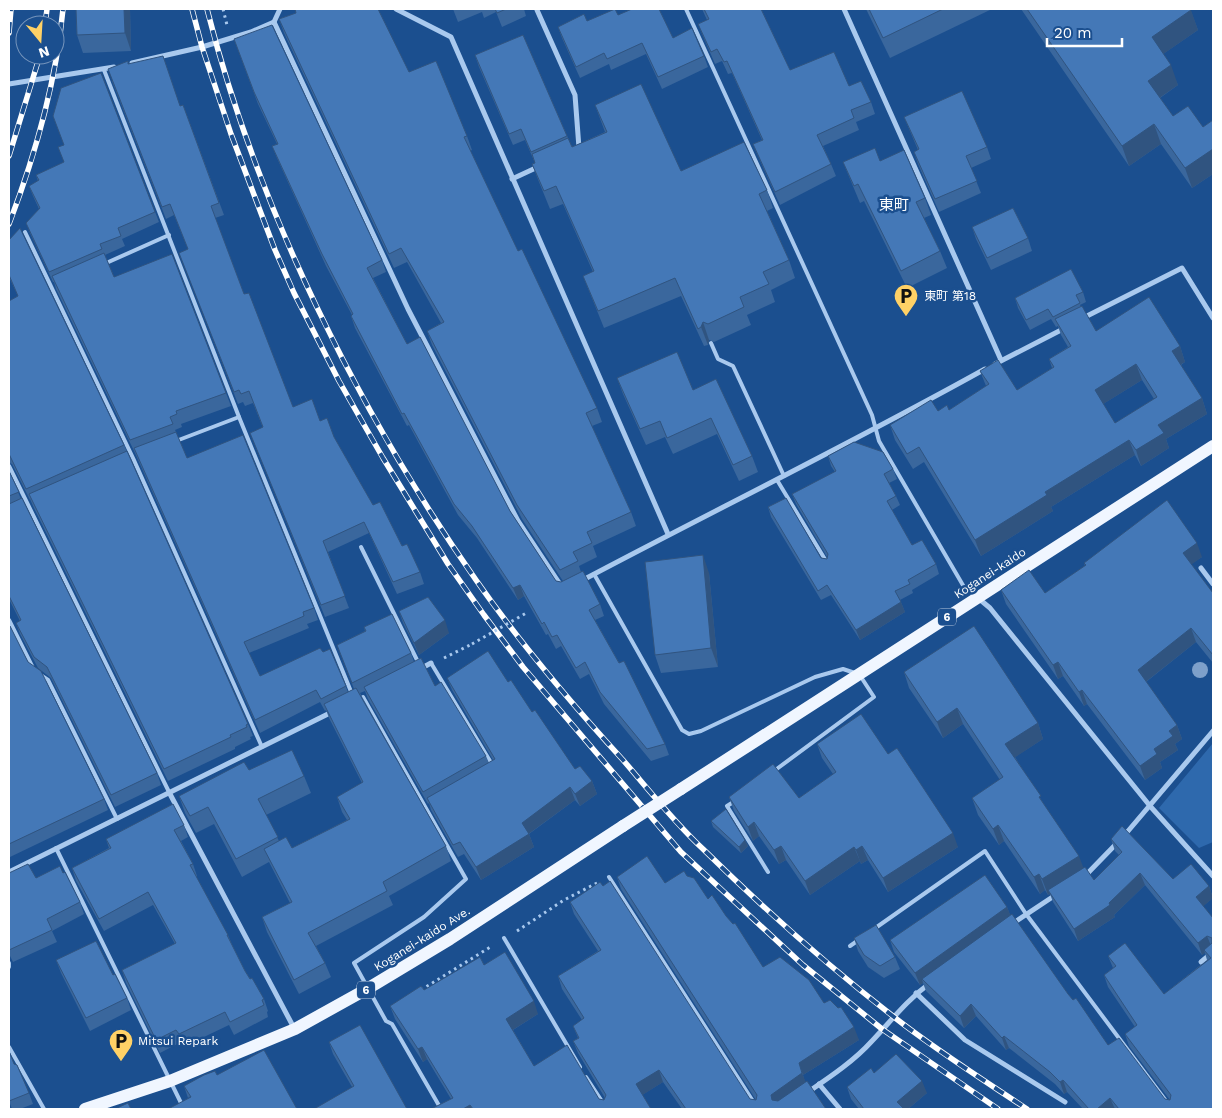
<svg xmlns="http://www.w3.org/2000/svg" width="1222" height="1118" font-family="'Work Sans','Noto Sans JP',sans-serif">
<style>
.green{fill:#2e69ad}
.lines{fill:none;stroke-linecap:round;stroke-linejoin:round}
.path{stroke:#a9c9ee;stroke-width:3;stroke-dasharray:2.5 4;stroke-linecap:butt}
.service{stroke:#a9c9ee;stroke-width:4}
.minor{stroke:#a9c9ee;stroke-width:5}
.primary{stroke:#f0f6ff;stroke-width:12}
.rail-casing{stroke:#fff;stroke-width:5.5}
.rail{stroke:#1b4f8f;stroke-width:4;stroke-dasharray:11;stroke-linecap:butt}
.path-bridge{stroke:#a9c9ee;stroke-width:3;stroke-dasharray:2.5 4;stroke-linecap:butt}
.primary-bridge{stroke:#f0f6ff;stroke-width:12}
.tree{fill:#7ea0ca}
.wall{fill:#3a679d;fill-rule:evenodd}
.shaded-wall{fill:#305480}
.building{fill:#4478b7;stroke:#305480;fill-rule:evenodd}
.labels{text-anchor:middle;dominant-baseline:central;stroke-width:5;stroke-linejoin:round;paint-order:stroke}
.shield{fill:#1b4f8f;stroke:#bbcadd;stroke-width:1}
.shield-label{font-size:11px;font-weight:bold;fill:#fff}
.poi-label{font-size:12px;fill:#fff;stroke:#1b4f8f;text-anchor:start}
.street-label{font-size:12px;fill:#fff;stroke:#1b4f8f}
.quarter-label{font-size:15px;fill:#fff;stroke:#1b4f8f}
</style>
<rect width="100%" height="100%" fill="#1b4f8f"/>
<path class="green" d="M1213,743V842L1199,848L1159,808Z"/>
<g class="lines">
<g class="path">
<path d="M223,9L227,25"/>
<path d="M444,658L472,644"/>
<path d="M517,931L564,900L597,883"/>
<path d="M421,990L492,946"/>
</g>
<g class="service">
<path d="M686,9L872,415L879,441L964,587L976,596"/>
<path d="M104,70L239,417L352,694"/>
<path d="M25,232L133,458L262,747"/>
<path d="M104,264L169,235"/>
<path d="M711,343L718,359L733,366L784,476"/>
<path d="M176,441L239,417"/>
<path d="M9,466L170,794"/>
<path d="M777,480L826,561"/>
<path d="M361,547L419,664"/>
<path d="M594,574L682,730L689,734L701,731L815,677L843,669L855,673"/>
<path d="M9,620L33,668"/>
<path d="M431,663L493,766"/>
<path d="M42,676L48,680L117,819"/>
<path d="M363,697L466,879L424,917L354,963L386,1021L392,1024L441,1109"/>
<path d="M774,771L874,697L861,677"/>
<path d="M735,801L727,806L768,872"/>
<path d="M56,848L184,1109"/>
<path d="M609,877L758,1109"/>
<path d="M874,929L985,851L1026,914L1172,1109"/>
<path d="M504,938L580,1067"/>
<path d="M850,946L860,939"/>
<path d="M9,963V967"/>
<path d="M9,1047L44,1109"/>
<path d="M586,1077L607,1109"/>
</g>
<g class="minor">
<path d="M396,9L451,37L668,534"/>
<path d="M844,9L1001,360"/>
<path d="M537,10L575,95L579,148"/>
<path d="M274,22L408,309L518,521L561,586"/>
<path d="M132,63L202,47L251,32L274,22L280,9"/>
<path d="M9,84L114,67"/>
<path d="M512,179L540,166"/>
<path d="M1083,318L1182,268L1213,318"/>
<path d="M995,364L1065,328"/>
<path d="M1201,568L1213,584"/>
<path d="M581,581C715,510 852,443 985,369"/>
<path d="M978,598L990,608L1150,806L1213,876"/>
<path d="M420,669L431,663"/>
<path d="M170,794L294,1028"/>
<path d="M1123,837L1213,731"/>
<path d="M9,872L332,712"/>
<path d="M1085,876L1117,843"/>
<path d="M1012,924L1057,894"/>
<path d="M1201,962L1213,952"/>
<path d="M916,993L965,1040L1065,1102"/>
<path d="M819,1084L840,1109"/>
<path d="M808,1092C830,1077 854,1061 872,1041C891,1021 907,1000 930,983"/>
</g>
<g class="primary">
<path d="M681,789L1213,446"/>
<path d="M85,1109L170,1081L295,1029L367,989L450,939L623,826"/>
</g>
<defs>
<g id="rail">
<path d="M192,9L202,47L231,134L275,250L294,293L339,381L383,458L448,564L484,615L523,667L681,852L803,965L882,1029L998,1109"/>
<path d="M207,9C257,207 359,413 476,580C520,643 571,703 623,760C649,790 674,822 703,849C763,908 827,965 894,1017C936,1050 982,1079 1027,1109"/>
<path d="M45,25L47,9"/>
<path d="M9,33L11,9"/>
<path d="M9,156L40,55"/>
<path d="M9,224C35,156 56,82 63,9"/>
</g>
</defs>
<use href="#rail" class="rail-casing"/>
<use href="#rail" class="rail"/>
<path class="path-bridge" d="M472,644L528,612"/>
<path class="primary-bridge" d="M623,826L681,789"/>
</g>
<circle class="tree" cx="1200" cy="670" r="8"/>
<g class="wall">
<path d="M76,9H130L131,51L83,53L77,35Z"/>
<path d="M453,9H524L526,16L502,27L496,12L484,18L482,12L458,22Z"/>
<path d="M702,9H761L790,70L849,86L871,102L875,114L856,122L859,130L823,146L831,164L836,176L780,205L758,156L753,144L762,140L732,73L728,74L722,61L715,64L703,36L698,24L707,20Z"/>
<path d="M866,9H992L890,58Z"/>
<path d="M1021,9H1190L1198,30L1163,54L1178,85L1160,98L1173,116L1203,127L1213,120V174L1192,188L1161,144L1129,166Z"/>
<path d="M296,13L409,72L467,136L472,150L470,151L518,251L597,408L602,422L592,426L631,512L636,526L593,546L597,557L579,566L581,572L600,604L604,616L595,620L665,744L669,755L651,761L604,704L589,674L580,679L561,646L556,649L548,634L546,635L524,596L518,600L477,538L458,515L409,425L407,426L355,328L351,316L352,315L326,266L277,158L272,146L277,144L258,104L234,39L382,260L386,272L373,278L407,344L510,511L556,581L561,582L563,581L522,519L432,345L427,331L441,323L407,262L394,268L284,33L279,19Z"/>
<path d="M618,15L673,38L704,56L708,67L662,89L646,54L611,70L609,64L580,78L562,38L558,27Z"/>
<path d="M523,35L572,147L605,132L595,105L681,171L767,190L773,208L767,211L789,260L795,278L771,290L775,302L747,315L751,325L714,342L709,340L708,345L704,346L681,296L604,328L583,276L593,272L563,204L550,209L539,182L532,164L535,163L525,140L513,145L479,67L475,55Z"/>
<path d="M129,63L180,106L183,105L224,215L215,218L244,294L293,407L320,421L334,437L373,505L420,572L424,584L397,594L369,533L328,552L349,608L325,617L250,433L263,428L253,403L245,406L243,402L238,404L184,264L188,249L174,215L166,219L112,81Z"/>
<path d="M101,73L159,222L122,239L125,246L105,255L114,277L226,393L231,406L181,424L182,427L175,430L176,432L187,458L314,608L318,620L307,624L309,628L249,653L260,676L323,652L330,649L348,692L354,689L337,645L365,631L364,627L411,653L414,662L435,686L486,756L489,763L493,760L452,690L447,678L508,682L575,769L592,781L597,794L580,806L575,800L529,834L534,847L481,880L464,854L458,857L431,810L429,803L428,804L368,699L365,691L360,693L446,846L451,861L389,896L393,905L316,946L325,963L331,977L299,994L267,932L262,917L290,903L269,862L242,877L214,824L196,833L185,813L179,796L249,770L304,776L311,793L266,815L279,841L292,848L347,820L342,812L337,797L362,783L329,718L326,710L325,711L320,702L260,733L135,453L56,289L54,282H53L30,233L26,223L39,209L33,196L29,186L38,181L36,175L64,162V146Z"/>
<path d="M904,117L987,147L991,159L971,168L981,193L939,212L918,164L914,152L918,150Z"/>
<path d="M880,161L925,198L931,215L924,218L940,251L947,268L907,288L864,201L860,203L850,179L843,162Z"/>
<path d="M972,227L1028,238L1032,251L991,270L976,239Z"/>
<path d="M9,240L124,445L248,724L253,736L250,737L251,739L235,747V749L168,781L33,506L30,499V500L12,464L9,463V301L18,296L9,277Z"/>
<path d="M1083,292L1086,302L1080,305L1096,331L1180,346L1185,362L1181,365L1202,398L1207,414L1166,439L1169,448L1141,466L1135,455L1051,507L1053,511L981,556L924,462L913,469L895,440L890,425L938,411L949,410L986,386L980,371L1017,390L1052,368L1049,359L1068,347L1061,335L1058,326L1056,327L1051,319L1030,330L1018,308L1015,298ZM1142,380L1154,399L1115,423L1103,404Z"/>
<path d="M617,378L693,390L752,456L758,472L739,481L717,434L673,454L665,437L646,445L623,394Z"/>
<path d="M828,456L893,469L897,479L889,483L896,496L900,505L892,510L912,545L936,564L939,574L912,590L913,593L900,600L905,612L860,640L831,595L821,600L771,517L768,507L821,558L827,559V557L796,504L792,494L835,472L831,466Z"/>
<path d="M9,471L21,499L157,773L161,785L115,807L51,678L38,668L20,634L16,623L20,621L9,599Z"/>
<path d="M1202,557L1191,564L1213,593V663L1196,642L1146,682L1177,725L1182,739L1175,744L1178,750L1160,762L1162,768L1145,780L1087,704L1084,706L1063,676L1058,679L1006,604L1001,590L1045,593L1085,566L1084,563Z"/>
<path d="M709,573L718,667L661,673L655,655Z"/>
<path d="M399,611L449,633L419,655L403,623Z"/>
<path d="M9,627L104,799L108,810L10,857L9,853Z"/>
<path d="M904,672L1038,723L1043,739L1015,757L1083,868L1094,880L1119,855L1115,851L1111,839L1173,879L1209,886L1213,898L1203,906L1213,918V1109H1083L1067,1092L1064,1094L1055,1084L1009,1048L1006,1050L976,1016L964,1028L926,991L923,983L920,985L894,952L890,940L1007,907L1010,915L1068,994L1108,1045L1165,1099L1170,1100L1129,1046L1125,1034L1135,1027L1108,987L1104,975L1113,968L1108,956L1164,994L1207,960L1205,953L1202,955L1145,885L1114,915L1115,917L1078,941L1053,902L1050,894L1048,895L1045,890L1040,894L1004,841L999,845L978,815L972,798L1000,780L963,724L943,738L909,688Z"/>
<path d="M817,744L888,754L958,847L888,892L868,860L861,864L860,861L810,895L786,860L779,864L759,836L753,841L734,811L729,797L799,798L833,774L822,758Z"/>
<path d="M711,821L745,840L748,846L741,853L713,827Z"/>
<path d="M184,825L188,837L181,841L193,864L197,876L196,877L228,935L233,947L245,971L264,999L268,1011L267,1012L268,1017L234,1035L229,1025L183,1047L181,1042L160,1053L126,983L122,970L175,944L153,905L104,931L76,881L72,868L109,848L106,839Z"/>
<path d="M9,873L36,878L80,902L84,914L52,931L57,942L13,962L9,954Z"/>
<path d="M687,876L708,899L726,916L763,967L824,1003L859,1040L803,1075L805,1082L826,1109H682L663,1082L642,1095L651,1109H431L451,1099L427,1059L423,1062L395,1019L390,1006L424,990L484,965L538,1014L513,1030L534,1066L599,1099L604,1100L605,1098L578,1053L573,1041L578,1038L573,1026L582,1020L562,989L558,976L598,951L574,914L570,902L750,1099L756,1100L621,889L617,877L665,883Z"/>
<path d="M854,938L895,957L900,969L884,978L868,967L858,951Z"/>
<path d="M56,960L113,975L127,998L131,1010L90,1031L61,973Z"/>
<path d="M329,1042L407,1109L352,1087L333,1054Z"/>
<path d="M9,1051L14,1064L29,1093L33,1104L20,1109H12L9,1101Z"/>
<path d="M874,1073L927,1093L908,1109H859L851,1099L847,1087Z"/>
<path d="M217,1075L188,1098L184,1086Z"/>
</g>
<g class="shaded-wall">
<path d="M124,9H130L131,51L125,33Z"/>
<path d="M1191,10L1198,30L1159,57L1152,37Z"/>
<path d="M1171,65L1178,85L1155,101L1148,81Z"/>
<path d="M1154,124L1161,144L1129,166L1122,146Z"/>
<path d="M1213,149V174L1192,188L1185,168Z"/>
<path d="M703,322L709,340L708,345L701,327Z"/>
<path d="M1180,346L1185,362L1178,366L1172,351Z"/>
<path d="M1136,364L1142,380L1100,406L1095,390Z"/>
<path d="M1202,398L1207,414L1166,439L1169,448L1141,466L1136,450L1158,425Z"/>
<path d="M1129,440L1135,455L1051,507L1053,511L981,556L975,540L1045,492Z"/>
<path d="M1197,543L1202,557L1188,567L1183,553Z"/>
<path d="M703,555L709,573L718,667L711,648Z"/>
<path d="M520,585L524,596L518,600L513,588Z"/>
<path d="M901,602L905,612L860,640L856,630Z"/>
<path d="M445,620L449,633L419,655L414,643Z"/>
<path d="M1191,628L1196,642L1143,684L1138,670Z"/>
<path d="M1058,662L1063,676L1058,679L1053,665Z"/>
<path d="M1082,690L1087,704L1084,706L1079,692Z"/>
<path d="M957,708L963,724L943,738L937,722Z"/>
<path d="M1038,723L1043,739L1011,760L1005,744Z"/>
<path d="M1177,725L1182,739L1175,744L1178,750L1160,762L1162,768L1145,780L1140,766L1169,731Z"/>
<path d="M592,781L597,794L580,806L575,794Z"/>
<path d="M570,787L575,800L527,835L522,823Z"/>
<path d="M754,822L759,836L753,841L748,827Z"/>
<path d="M998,825L1004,841L999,845L993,829Z"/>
<path d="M953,833L958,847L888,892L883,878Z"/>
<path d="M529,834L534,847L481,880L476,867Z"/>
<path d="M745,840L748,846L741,853L739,847Z"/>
<path d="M781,846L786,860L779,864L774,850Z"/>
<path d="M862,846L868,860L861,864L856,850Z"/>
<path d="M854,847L860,861L810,895L805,881Z"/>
<path d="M1079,856L1085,872L1048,890L1050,894L1048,895L1042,879Z"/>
<path d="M1140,873L1145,885L1114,915L1115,917L1078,941L1074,929L1109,903Z"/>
<path d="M1039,874L1045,890L1040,894L1034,877Z"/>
<path d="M1209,886L1213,898L1200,909L1196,897Z"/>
<path d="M1007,907L1012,919L922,979L923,983L920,985L915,973Z"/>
<path d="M1207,936L1212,948L1204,950L1205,953L1202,955L1198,943Z"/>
<path d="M534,1001L538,1014L511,1031L506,1019Z"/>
<path d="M971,1004L976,1016L964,1028L960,1016Z"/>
<path d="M854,1027L859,1040L803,1075L799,1063Z"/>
<path d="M1004,1036L1009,1048L1006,1050L1002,1038Z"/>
<path d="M422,1047L427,1059L423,1062L418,1049Z"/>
<path d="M659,1070L663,1082L641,1096L636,1084Z"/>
<path d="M802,1073L807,1085L776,1108L772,1100L771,1095Z"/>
<path d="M1063,1080L1067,1092L1064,1094L1060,1082Z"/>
<path d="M922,1081L927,1093L908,1109H900L897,1102Z"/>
<path d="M1110,1098L1115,1109H1097Z"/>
<path d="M470,1105L472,1109H463Z"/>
</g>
<g class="building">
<path d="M76,9H124L125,33L77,35Z"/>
<path d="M295,9H378L409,72L436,61L467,136L464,137L518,251L522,249L597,408L586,413L631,512L587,532L592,543L573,552L578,561L560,570L517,505L427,331L444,322L401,248L389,254L279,19L296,13Z"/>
<path d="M495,9H506L497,13Z"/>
<path d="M615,9L618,15L632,9H659L673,38L692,28L704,56L658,77L642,43L607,59L604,53L576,67L558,27L584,14L587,21Z"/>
<path d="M704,9H761L790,70L834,52L849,86L861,81L871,102L851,110L854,118L817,135L831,164L775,192L753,144L763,140L727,61L724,62L717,49L711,52L698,24L709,19Z"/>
<path d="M869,9H943L883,38Z"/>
<path d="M1027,9H1190L1191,10L1152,37L1171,65L1148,81L1173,116L1188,106L1203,127L1213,120V149L1185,168L1154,124L1122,146Z"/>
<path d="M272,25L382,260L367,268L407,344L420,337L510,511L556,581L561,582L583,571L600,604L589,610L619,663L624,661L665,744L647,749L600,692L585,662L576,668L557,635L552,637L544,622L542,624L520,585L513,588L472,526L454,504L404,413L402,414L351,316L353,314L322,254L272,146L278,144L254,92L234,39Z"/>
<path d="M523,35L567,136L531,152L521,129L509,134L475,55Z"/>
<path d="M163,56L180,106L183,105L219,203L211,206L244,294L249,293L293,407L312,399L320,421L327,418L334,437L373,505L380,502L402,546L407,544L420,572L393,582L364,522L323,541L345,596L321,605L250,433L263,427L249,391L241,394L239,390L234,392L179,253L188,249L170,204L162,207L108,69L128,61V64Z"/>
<path d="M101,73L155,212L118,228L121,236L100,244L102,249L49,272L26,223L40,208L29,186L39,180L36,175L64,162L58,147L64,145L53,116L61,88Z"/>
<path d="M641,84L681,171L744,142L767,190L759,194L789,260L763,272L769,284L740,297L744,307L708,324L703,322L701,327L698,329L675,278L598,311L583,276L594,271L556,186L544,191L532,164L535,163L532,154L568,138L572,147L607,132L595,105Z"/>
<path d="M962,91L987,147L966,156L977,181L935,199L914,152L919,149L904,117Z"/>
<path d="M875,148L880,161L904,150L925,198L916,202L940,251L901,271L858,184L854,186L843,162Z"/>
<path d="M1013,208L1028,238L987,258L972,227Z"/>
<path d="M20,228L124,445L26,489L9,454V301L18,296L9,275V240Z"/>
<path d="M104,253L114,277L172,254L226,393L176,411L177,414L170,417L173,424L130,440L52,276Z"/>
<path d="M1071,269L1083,292L1076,295L1080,303L1053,317L1048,309L1026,320L1015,298Z"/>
<path d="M1149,297L1180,346L1172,351L1202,398L1158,425L1164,433L1136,450L1129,440L1045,492L1047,495L975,540L919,447L907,454L890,425L931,400L938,411L947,405L949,410L989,384L980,371L998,360L1017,390L1054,367L1049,359L1071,346L1055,319L1082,306L1096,331ZM1136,364L1157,397L1115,423L1095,390Z"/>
<path d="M677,352L693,390L716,379L752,456L733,465L711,418L667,438L660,421L640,429L617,378Z"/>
<path d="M176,432L187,458L243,435L314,608L303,612L304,616L244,642L260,676L320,648L323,652L330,649L346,686L321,699L316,690L255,720L134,448Z"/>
<path d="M854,442L883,452L893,469L884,474L896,496L887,501L912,545L922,540L936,564L908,580L910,584L895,591L901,602L856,630L827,585L818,591L768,507L786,498L821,558L827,559L828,554L792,494L836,471L828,456Z"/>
<path d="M127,451L248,724L246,725L247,727L230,735L231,737L164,769L29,494Z"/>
<path d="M9,471L19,492L9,496Z"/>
<path d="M22,498L157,773L111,795L47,667L34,657L16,623L21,620L9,596V504Z"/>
<path d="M1167,500L1197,543L1183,553L1213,593V655L1191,628L1138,670L1177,725L1169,731L1173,736L1154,749L1157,754L1140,766L1082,690L1079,692L1058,662L1053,665L1001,590L1029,570L1045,593L1086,565L1084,563Z"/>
<path d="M703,555L711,648L655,655L645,562Z"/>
<path d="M428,597L445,620L414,643L399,611Z"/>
<path d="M392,614L411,653L352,683L337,645L366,631L364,627Z"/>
<path d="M10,626L28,662L41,671L104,799L9,844V627Z"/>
<path d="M974,626L1038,723L1005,744L1041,796L1039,797L1079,856L1042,879L1039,874L1034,877L998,825L993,829L972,798L1003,777L957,708L937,722L904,672Z"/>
<path d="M488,651L508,682L511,680L532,712L535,710L575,769L580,766L592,781L575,794L570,787L522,823L529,834L476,867L460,842L453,845L427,798L495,759L447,678Z"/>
<path d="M421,658L435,686L441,682L486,756L423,792L364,687Z"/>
<path d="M356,688L446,846L383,882L387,891L308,933L325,963L294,980L262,917L292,902L264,849L286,837L292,848L350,819L337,797L363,782L324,704Z"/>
<path d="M861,714L888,754L897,748L953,833L883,878L862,846L856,850L854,847L805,881L781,846L774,850L754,822L748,827L729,797L773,764L799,798L836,772L817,744Z"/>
<path d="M292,750L304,776L258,799L278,837L236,859L208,807L190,816L179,796L244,762L249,770Z"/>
<path d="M173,804L184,825L174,830L193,864L190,865L228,935H227L245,971L250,979L252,978L264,999L262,1000L264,1005L230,1022L225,1012L179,1034L176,1030L156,1040L122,970L176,943L148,892L99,919L72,868L111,848L106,839Z"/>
<path d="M726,809L745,840L739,847L711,821Z"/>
<path d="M1122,826L1173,879L1191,864L1209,886L1196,897L1213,918V1109H1119L1110,1098L1097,1109H1089L1063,1080L1060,1082L1050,1072L1004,1036L1002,1038L971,1004L960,1016L922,979L1012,914L1068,994L1073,1000L1076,998L1108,1045L1119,1038L1165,1099L1170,1100L1171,1095L1125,1034L1137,1025L1104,975L1116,966L1108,956L1125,943L1164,994L1211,958L1204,950L1212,943V938L1207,936L1198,943L1140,873L1109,903L1110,905L1074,929L1048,890L1085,867L1094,880L1122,852L1111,839Z"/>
<path d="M647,856L665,883L684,871L687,876L694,878L708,899L712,895L726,916L733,924L735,923L763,967L780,957L809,980L824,1003L830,1000L838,1008L841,1007L854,1027L799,1063L802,1073L771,1095L772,1100L778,1101L807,1081L826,1109H686L659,1070L636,1084L651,1109H473L470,1105L463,1109H431L453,1098L422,1047L418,1049L390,1006L421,986L424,990L480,957L484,965L505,952L534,1001L506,1019L534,1066L567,1045L599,1099L604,1100L606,1095L573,1041L579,1038L573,1026L584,1018L558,976L601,950L570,902L600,882L603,886L610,881L750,1099L756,1100L757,1095L617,877Z"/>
<path d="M28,864L36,878L60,866L63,873L65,872L80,902L47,919L52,930L9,950V873Z"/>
<path d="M985,875L1007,907L915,973L890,940Z"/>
<path d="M876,925L895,957L880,966L864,955L854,938Z"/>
<path d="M96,941L113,975L115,974L127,998L86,1018L56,960Z"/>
<path d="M360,1025L407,1109H314L354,1086L329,1042Z"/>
<path d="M264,1050L297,1109H168L191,1097L184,1086L204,1075L215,1071L217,1075Z"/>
<path d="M9,1051L14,1064L17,1065L29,1093L9,1101Z"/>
<path d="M896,1054L922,1081L897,1102L904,1109H864L847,1087L871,1068L874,1073Z"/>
<path d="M128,1103L131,1109H115Z"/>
</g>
<defs>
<symbol id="parking-pin" viewBox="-11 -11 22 30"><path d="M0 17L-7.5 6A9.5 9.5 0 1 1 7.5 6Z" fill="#ffd166" stroke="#1b4f8f"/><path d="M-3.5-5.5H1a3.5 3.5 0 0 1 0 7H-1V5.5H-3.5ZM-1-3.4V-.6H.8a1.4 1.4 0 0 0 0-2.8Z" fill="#111"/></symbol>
</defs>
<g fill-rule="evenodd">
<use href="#parking-pin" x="892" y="282" width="28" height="38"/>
<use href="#parking-pin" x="107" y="1027" width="28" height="38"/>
</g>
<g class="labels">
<g class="shield">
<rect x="938" y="608.5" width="18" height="17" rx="4"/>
<rect x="357" y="981.5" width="18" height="17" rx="4"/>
</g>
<g class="shield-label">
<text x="947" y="617">6</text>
<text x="366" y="990">6</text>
</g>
<g class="poi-label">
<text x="924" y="296">東町 第18</text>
<text x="138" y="1041">Mitsui Repark</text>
</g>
<g class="street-label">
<text transform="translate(990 573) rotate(-33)">Koganei-kaido</text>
<text transform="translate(422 939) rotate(-32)">Koganei-kaido Ave.</text>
</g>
<g class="quarter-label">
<text x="894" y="205">東町</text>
</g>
</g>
<rect width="1222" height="1118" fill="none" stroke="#ffffff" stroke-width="20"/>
<g transform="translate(40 40) rotate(162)"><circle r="24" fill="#1b4f8f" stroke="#7695bc"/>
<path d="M0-4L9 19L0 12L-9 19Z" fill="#ffd166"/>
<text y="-8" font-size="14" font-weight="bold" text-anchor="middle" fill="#ffffff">N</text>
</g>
<path d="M1047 38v8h75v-8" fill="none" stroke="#ffffff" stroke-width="2.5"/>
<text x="1054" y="38" font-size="15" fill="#ffffff" stroke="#1b4f8f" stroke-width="4" paint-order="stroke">20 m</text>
</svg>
